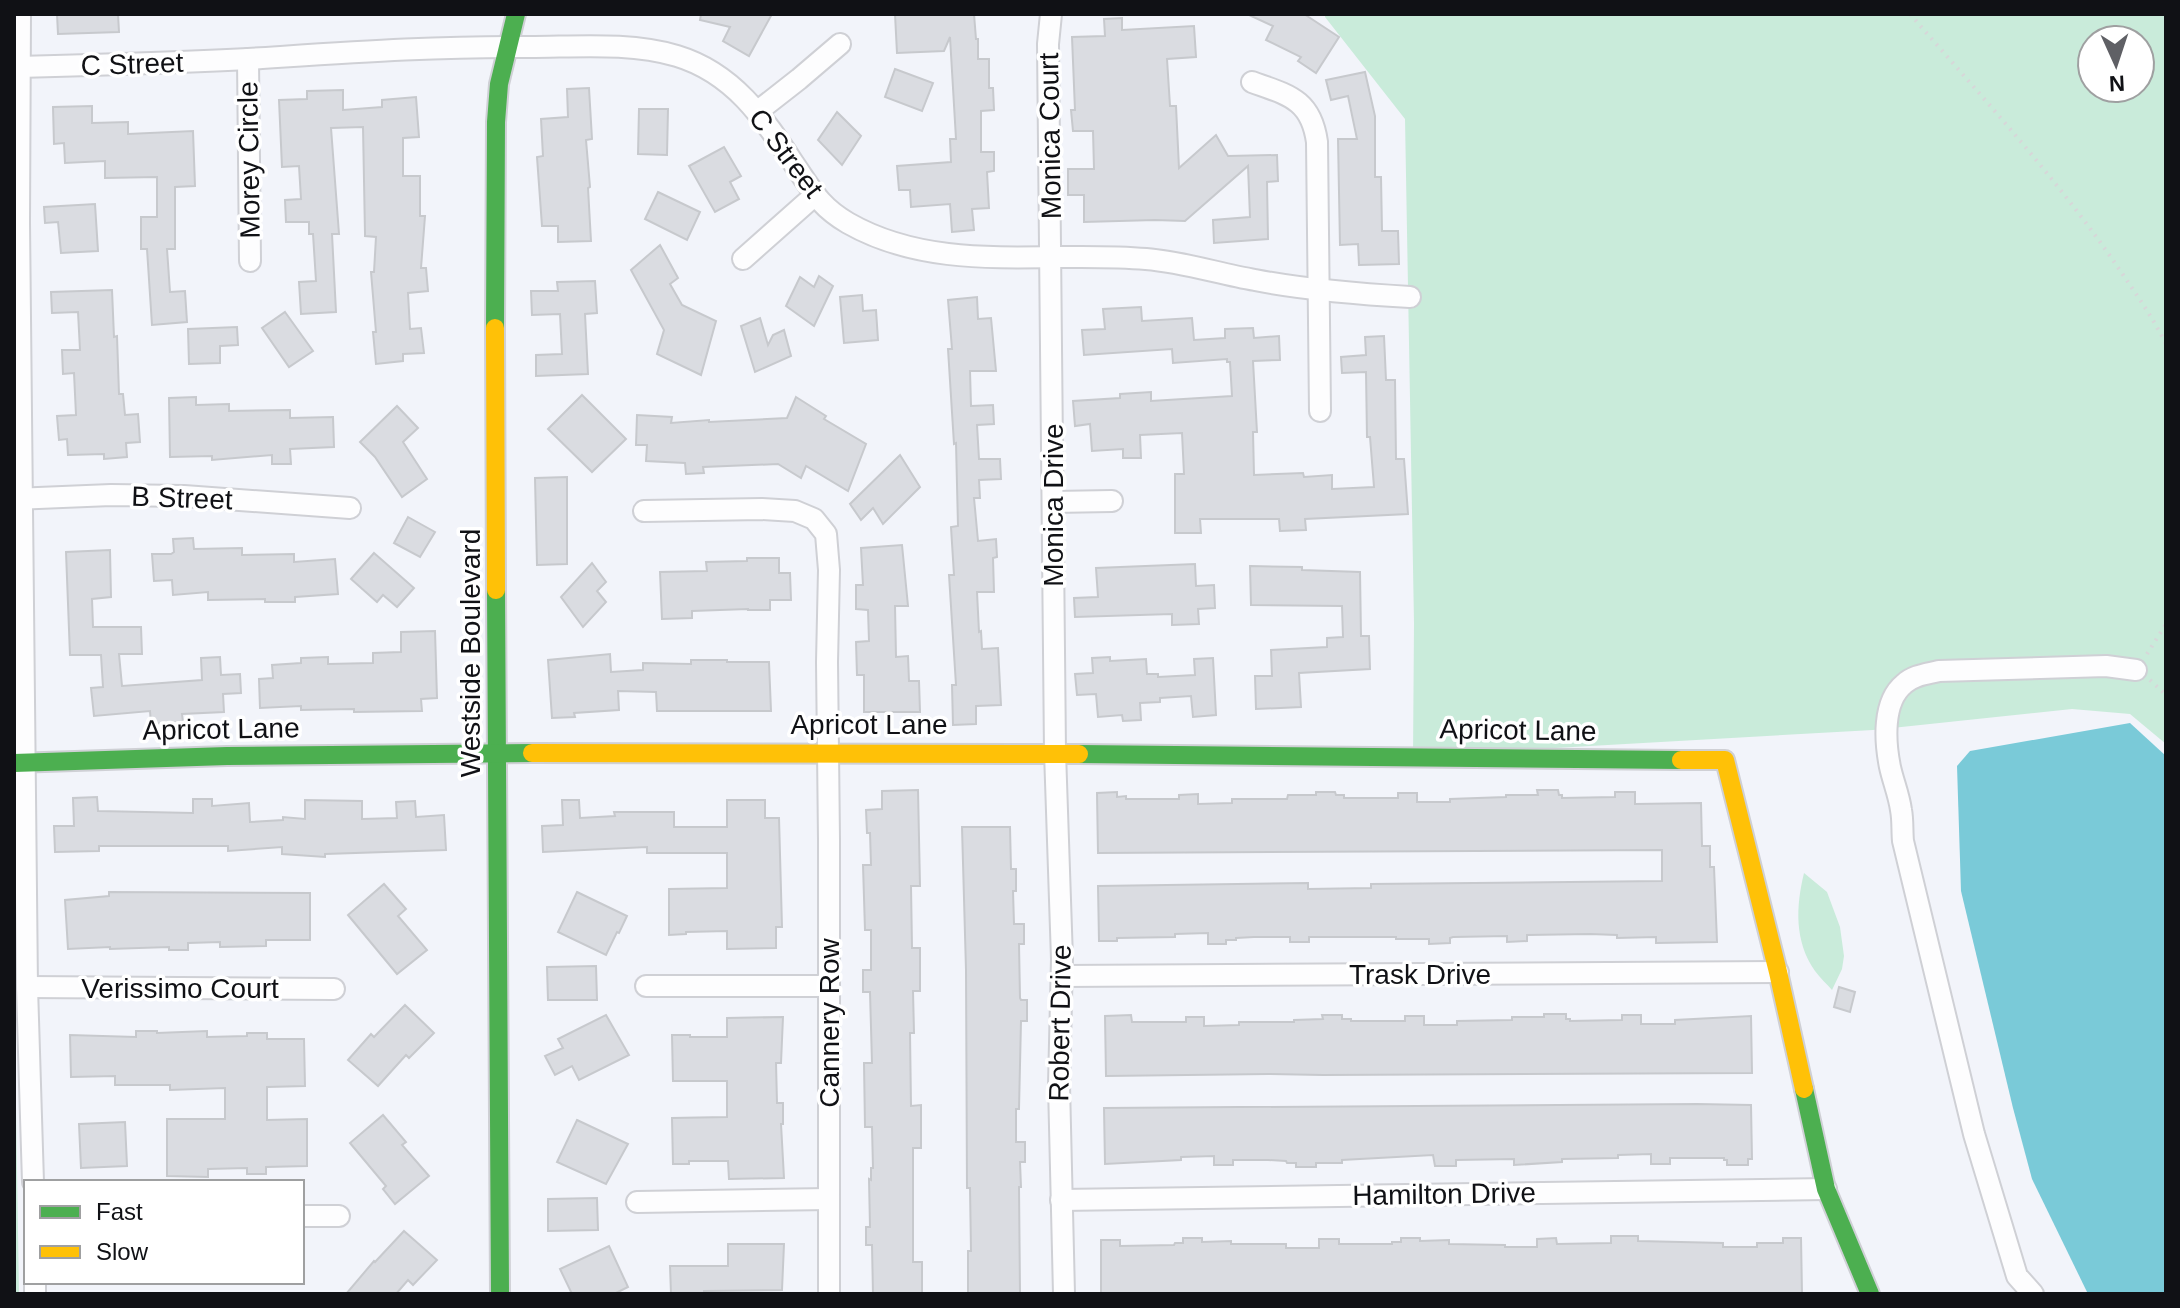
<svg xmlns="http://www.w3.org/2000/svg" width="2180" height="1308" font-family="Helvetica,sans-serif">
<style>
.green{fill:#c9ebda;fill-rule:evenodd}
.water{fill:#7acad8}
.building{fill:#dadce1;stroke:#c7c9cd;stroke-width:2}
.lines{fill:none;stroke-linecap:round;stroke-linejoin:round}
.street-casing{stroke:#cfd0d5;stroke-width:24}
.fast-casing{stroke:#cfd0d5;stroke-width:22}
.slow-casing{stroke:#cfd0d5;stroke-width:22}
.path{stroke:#d7d7d9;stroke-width:4;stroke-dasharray:2 6;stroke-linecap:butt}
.street{stroke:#fdfdfe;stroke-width:20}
.fast{stroke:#4caf50;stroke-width:18}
.slow{stroke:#ffc107;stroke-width:18}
.labels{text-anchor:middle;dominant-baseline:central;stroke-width:7;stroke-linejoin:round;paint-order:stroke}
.street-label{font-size:28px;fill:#101115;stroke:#fff}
</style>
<rect width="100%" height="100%" fill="#f2f4fa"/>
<g class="green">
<path d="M1325,14H2166V744L2130,714L2072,709L1873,730L1413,756L1414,623L1405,119L1325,17ZM2092,40H2140V88H2092Z"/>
<path d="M1804,873L1827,892L1840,927L1844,956L1842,969L1832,990C1827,984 1820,978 1815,971C1794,941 1796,906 1804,873Z"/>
<path d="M14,1107H16L19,1294H14Z"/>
</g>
<path class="water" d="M2130,723L2166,756V1294H2088L2032,1179L2013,1108L1961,891L1957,766L1970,751Z"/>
<g class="building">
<path d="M57,14H118L119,32L58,34Z"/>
<path d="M701,14H772L749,56L723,41L730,27L700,20Z"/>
<path d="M895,14H974L976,39H978V59H989V88H993L994,110L981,111V152H994V171L987,172L989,208L972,209L974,230L952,232L950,204L911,207L910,190H899L897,166L951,162L950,139H956L950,37L944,51L897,53Z"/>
<path d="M1247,14H1304L1339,37L1316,73L1298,61L1301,57L1266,40L1273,26Z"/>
<path d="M1122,18V30L1194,26L1196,57L1167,59L1170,106H1176L1179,168L1216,135L1228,156L1277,155L1278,181L1267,182L1268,239L1214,243L1213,220L1250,217L1248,166L1185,221L1155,220L1084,222V195H1068V169H1094L1093,131H1073L1071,110H1075L1072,37L1105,36L1104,19Z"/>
<path d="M895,69L933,83L922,111L885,97Z"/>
<path d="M1365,72L1375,116V177H1381L1382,231H1398L1399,264L1359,265L1358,244L1340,245L1338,139H1357L1348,96L1331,100L1326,80Z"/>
<path d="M589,88L592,139L586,140L590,187L588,188L591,241L558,242V226H542L537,157L543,156L541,119L568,117L567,89Z"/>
<path d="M343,90V110L382,107V100L416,97L419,137L403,138V176H420V216H425L421,268H426L428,291L408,293L410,329L421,328L424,353L403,354V361L376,364L373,332H376L371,272H374L376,237L365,236V234L363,127L331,128L339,234H332L336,312L301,314L299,282L316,281L313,234H309V222H286L285,200L301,199L299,166L282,167L279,100L307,99V91Z"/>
<path d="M92,106V123L128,122V134L193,131L195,186L175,187V249H167L170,292L185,291L187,322L152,325L147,249H141V217H157V177L105,178V161L65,163L64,143L54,144L53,107Z"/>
<path d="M639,109H668L667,155L638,154Z"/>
<path d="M837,112L861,136L842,165L818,140Z"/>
<path d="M724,147L741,176L730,182L739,199L715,212L689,166Z"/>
<path d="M658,192L700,212L687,240L645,219Z"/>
<path d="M95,204L98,251L61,253L58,222L45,223L44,207Z"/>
<path d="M660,245L678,278L670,284L682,305L716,321L701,375L657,354L664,330L631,270Z"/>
<path d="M819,276L833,286L814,326L786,306L800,277L814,287Z"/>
<path d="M595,281L597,313L585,314L588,374L536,376V355L562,354L560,314L532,315L531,291H558L557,282Z"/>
<path d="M112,290L114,337L117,336L119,394H123L125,415L138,414L140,442L126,443L127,457L104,459V454L68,455L67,439L59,440L57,416L76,415L74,373L63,374L62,350H80L78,312L52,313L51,292Z"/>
<path d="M862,295L863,311L876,310L878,340L844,343L840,297Z"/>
<path d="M977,297L978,319L991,318L996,371H970L971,406L993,405L994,424L977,425L979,459H1000L1001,479L979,480L980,498H974L978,541L996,539L997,557L993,558L994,592H977L979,632L981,631L982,649L998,648L1001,705L976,706V724L953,725L952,685H956L949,575H954L951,527L958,526L956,443L954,444L948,349H952L948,300Z"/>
<path d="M1141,307L1142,321L1192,318L1194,340L1225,338V329L1253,328L1254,338L1279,336L1280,360L1253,361L1257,432H1253L1254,475L1303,473L1304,477L1332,475V489L1374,487L1370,437H1367L1366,372L1342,373L1341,357L1366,355L1365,337L1384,336L1386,380H1395L1396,459H1404L1408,514L1305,519L1306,530L1280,531L1279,519H1200L1201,533H1175V474H1184L1182,433L1140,435L1141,458H1123V449L1092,451L1090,424L1075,426L1073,401L1120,398V394L1151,392V401L1232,396L1230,362H1227V359L1173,363L1172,349L1084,355L1082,330L1105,329L1103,309Z"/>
<path d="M285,312L313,351L289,367L262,328Z"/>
<path d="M760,318L768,345L773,335L784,330L791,356L755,372L741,326Z"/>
<path d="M237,327L238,345L220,346V363L189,364L188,329Z"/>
<path d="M582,395L626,439L592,472L548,429Z"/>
<path d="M196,397V405L229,404V411L290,410V418L333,417L334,447L290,449L291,464H272V455L212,460V456L170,457L169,398Z"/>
<path d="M796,397L826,416L824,419L866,444L848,491L806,466L801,478L778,464L703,467L704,473L686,474L685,463L646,461L647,445H636L637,415L672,417L671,423L709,420V422L787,418Z"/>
<path d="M397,406L418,428L403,442L427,479L402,497L375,457L360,442Z"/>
<path d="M900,455L920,487L883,524L873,508L861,520L850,504Z"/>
<path d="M567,477V564L537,565L535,478Z"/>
<path d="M408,517L435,532L420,557L394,543Z"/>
<path d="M193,538L194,549L242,548V555L294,554V562L335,559L338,594L295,597V602H265V599L208,600V592L173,595L172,580L154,581L152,554H171L174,552L173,539Z"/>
<path d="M902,545L908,606H895L896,657L908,656L909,681H919L920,712H864V675H857L856,642L869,641L868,610L856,609V585H863L861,548Z"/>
<path d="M110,550L111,597L92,599L93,627H141L142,654H119L122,686L202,680L201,658L220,657L221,675L240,674L241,693L223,694L224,712L182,714L183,722L151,724L150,711L94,716L91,688L103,687L101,655H70L66,552Z"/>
<path d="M374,553L414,588L397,607L383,595L377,602L351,579Z"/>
<path d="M747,558H779V573H790L791,600H770V610H748V609L692,611V618L662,619L660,572L707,571L706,562L747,561Z"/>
<path d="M592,563L606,582L597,591L606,602L583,627L561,597Z"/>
<path d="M1195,564L1196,586L1214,585L1215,608L1198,609L1199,624L1172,625V614L1075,617L1074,598L1098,597L1096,568Z"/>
<path d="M1250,566L1302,567V570L1360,572L1361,636H1369L1370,669L1299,673L1301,707L1256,709L1255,676H1272L1271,650L1327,647V638L1343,637L1342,606L1251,605Z"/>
<path d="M435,631L437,698L421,699L422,711L354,712V709L301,710V706L260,708L259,679L273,678L272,665L301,663V658L328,657V664L373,663V653L401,652V632Z"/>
<path d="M610,654L611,672L643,670V663L691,664V660H727V662H769L771,711H657L656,692L618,691L619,710L574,713L575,717L552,718L548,660Z"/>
<path d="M1110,657V661L1146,659L1147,674H1158V677L1195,675L1194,659L1213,658L1216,715L1193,717L1191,696L1160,698V702L1140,703L1141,720L1123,721L1122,715L1098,717L1096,694L1077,695L1075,674L1093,673L1092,658Z"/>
<path d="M918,790L920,886H911L912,948H920V991H913L914,1033H910L911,1106L921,1105V1148H913V1262H922V1294H873L872,1245H866V1227H870L869,1179L871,1180V1168H873L872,1127H865L864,1063H872L870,992H863V970H871V930H865L863,865H871L870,833H867L866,810L882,809V791Z"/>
<path d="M1537,790H1558L1559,795H1562V798L1615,797V792H1635V804L1701,803L1702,846H1710V867H1714L1717,942L1656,943V937L1617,938V935L1590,934L1527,935V941L1507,942V936L1453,937L1450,938V943L1429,944V939H1396V937H1309V942H1290V937H1254L1236,938V940H1226V944H1208V933L1175,934V937L1117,938V941H1099L1098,886L1308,883V889L1371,888V884L1662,881V850L1098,853L1097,793L1117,792V797L1126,796V799H1179V795L1198,794V804L1232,803V799H1287L1288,795H1316V792H1335L1336,795H1344V798H1398V793H1417V802H1450V799L1506,797V795H1538Z"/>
<path d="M97,797L98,811L193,813V799H212V806L249,803L250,822L283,820V817L305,819V800L362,801V819L397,818L396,802L415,801L416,817L444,815L446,850L325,854V857L282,854V847L228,851V846H99V851L55,852L54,826H74L73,798Z"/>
<path d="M562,800H579L580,818L615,816L614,812H674V827H727V800H765V818H779L782,927H776V948L727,949V931L686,932V934L669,935V889L727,888V853H647V847L543,852L542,826L563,825Z"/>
<path d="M962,827H1010L1011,869H1016V891H1013L1014,924H1024V944H1019L1020,998L1021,1000H1027V1021H1021L1019,1109H1016V1142H1025V1162H1020L1021,1187H1019L1020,1294H968V1251H971L970,1188H967L966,970Z"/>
<path d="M384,884L406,909L398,916L427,950L397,974L348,915Z"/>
<path d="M109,892L310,893V940H266V946L220,947V942L188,943V950H169V947L110,949V947L68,949L65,900L109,896Z"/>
<path d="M577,892L627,916L619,933L617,932L606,955L558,932Z"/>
<path d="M596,966L597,1000H548L547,967Z"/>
<path d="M1839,987L1855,992L1850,1012L1834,1007Z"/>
<path d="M405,1005L434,1033L409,1058L406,1055L378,1086L348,1060L371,1034L374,1037Z"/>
<path d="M1544,1014H1566V1019H1570V1021L1622,1020V1015H1641V1024H1675V1020L1751,1016L1752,1073L1323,1075L1269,1074L1106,1076L1105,1016L1131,1015L1132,1022H1186V1017H1204V1026L1239,1025V1022H1294V1020L1323,1019L1322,1015H1342V1019H1351V1021H1405V1016H1424V1025H1457V1021L1512,1020V1017H1544Z"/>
<path d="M606,1015L629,1055L579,1080L572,1066L555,1075L545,1056L563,1048L558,1039Z"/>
<path d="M783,1017L781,1063H776L777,1103H783V1124H781L784,1178L729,1179L728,1161H689V1164H673L672,1118L727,1117V1081H673L672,1035H690V1037H727V1018Z"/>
<path d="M136,1031H157V1033L207,1031V1037L247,1036V1033H267V1039H304L305,1086L267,1087V1120L307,1119V1166L266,1167V1174H247V1168L208,1169V1177L167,1176V1119H225V1088L170,1090V1085H115V1076L71,1077L70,1035L136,1037Z"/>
<path d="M1697,1104L1751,1105L1752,1159H1748V1165H1727V1160H1724V1158H1670V1164H1651V1154L1618,1155V1158L1562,1159V1162L1514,1165V1159L1456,1160V1166H1435L1433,1155L1342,1160V1163H1316V1167H1296V1163H1287L1286,1161L1268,1160H1233V1165H1214V1156L1181,1157V1160L1105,1164L1104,1108Z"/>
<path d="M383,1115L406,1142L402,1145L429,1176L395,1204L383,1189L386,1186L350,1143Z"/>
<path d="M577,1120L628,1144L606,1184L557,1162Z"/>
<path d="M125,1122L127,1166L81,1168L79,1124Z"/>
<path d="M597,1198L598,1230L548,1231V1199Z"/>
<path d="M404,1231L437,1260L413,1285L408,1280L396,1294H346L374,1261L375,1262Z"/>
<path d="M1611,1236H1638V1241L1723,1243V1247H1757V1243H1783V1238H1801L1802,1294H1101V1240H1120V1246L1174,1245L1175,1243H1183V1238H1202V1242L1231,1241V1244H1286V1248H1319V1239H1339V1244H1392V1242H1401V1238H1420V1241L1449,1240V1244L1505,1245V1247H1537V1239L1556,1238L1557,1244L1611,1243Z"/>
<path d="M728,1244H784L782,1290L704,1291V1294H671L670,1266H728Z"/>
<path d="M609,1246L628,1287L614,1294H572L560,1269Z"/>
</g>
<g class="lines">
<defs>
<g id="street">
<path d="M20,14L19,222L27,987L33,1182"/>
<path d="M1051,14L1048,44L1055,752L1062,959L1059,1085L1064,1294"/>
<path d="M248,59L250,261"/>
<path d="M18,67C95,65 171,63 248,59C342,53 435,46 529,47C577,47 630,42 677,56C733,73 763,117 794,164C812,190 819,206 848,223C939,275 1047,250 1146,259C1184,262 1219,274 1255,280C1306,290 1358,294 1410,297"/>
<path d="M1252,82C1288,95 1311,99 1317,142L1320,411"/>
<path d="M758,111L799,79L840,44"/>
<path d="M743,259L814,196"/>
<path d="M14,499L111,495L184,496L350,508"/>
<path d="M1053,502L1112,501"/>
<path d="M644,511L762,509L795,511L814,519L826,534L829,570L827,662L829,840V1294"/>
<path d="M1062,976L1778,972"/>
<path d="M646,986H829"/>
<path d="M27,987L334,989"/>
<path d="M1061,1200L1826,1189"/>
<path d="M637,1202L829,1199"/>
<path d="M302,1216H339"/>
<path d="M35,1294V1282"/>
<path d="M2033,1294L2017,1276L1974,1134L1903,841C1902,831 1903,820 1901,810C1899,795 1893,781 1890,767C1885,742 1882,702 1904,684C1913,675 1927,674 1939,671L2106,666L2136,670"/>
</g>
<g id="fast">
<path d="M495,328L496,122L499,84L516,14"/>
<path d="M496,590L500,1294"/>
<path d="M1079,754L1681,760"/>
<path d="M14,763L227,756L532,753"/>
<path d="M1804,1089L1826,1189L1870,1294"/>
</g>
<g id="slow">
<path d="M495,328L496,590"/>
<path d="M532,753L1079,754"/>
<path d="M1681,760H1725L1778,972L1804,1089"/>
</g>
</defs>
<use href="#street" class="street-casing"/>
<use href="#fast" class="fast-casing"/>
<use href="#slow" class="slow-casing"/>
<g class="path">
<path d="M1910,14C1981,96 2055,176 2117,266C2134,291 2152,316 2166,344"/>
<path d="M2147,654L2166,624"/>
<path d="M2150,680L2166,695"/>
</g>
<use href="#street" class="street"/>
<use href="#fast" class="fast"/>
<use href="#slow" class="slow"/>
</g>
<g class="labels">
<g class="street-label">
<text transform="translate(132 64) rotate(-2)">C Street</text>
<text transform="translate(1050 136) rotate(-91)">Monica Court</text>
<text transform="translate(786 153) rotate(53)">C Street</text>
<text transform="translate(249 160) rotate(-91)">Morey Circle</text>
<text transform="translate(182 498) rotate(2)">B Street</text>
<text transform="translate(1053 505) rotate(-90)">Monica Drive</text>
<text transform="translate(470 653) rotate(-90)">Westside Boulevard</text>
<text x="869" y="724">Apricot Lane</text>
<text transform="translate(221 729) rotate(-1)">Apricot Lane</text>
<text transform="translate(1518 730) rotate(1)">Apricot Lane</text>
<text x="1420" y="974">Trask Drive</text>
<text x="180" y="988">Verissimo Court</text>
<text transform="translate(829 1023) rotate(-90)">Cannery Row</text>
<text transform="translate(1060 1023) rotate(-89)">Robert Drive</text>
<text transform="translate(1444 1194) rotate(-1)">Hamilton Drive</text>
</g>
</g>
<rect width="2180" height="1308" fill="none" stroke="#101115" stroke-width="32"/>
<rect x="24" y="1180" width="280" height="104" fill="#ffffff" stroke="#9fa0a1" stroke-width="2"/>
<rect x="40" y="1206" width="40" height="12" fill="#4caf50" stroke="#9fa0a1" stroke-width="2"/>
<text x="96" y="1220" font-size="24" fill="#101115">Fast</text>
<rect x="40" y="1246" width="40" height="12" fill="#ffc107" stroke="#9fa0a1" stroke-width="2"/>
<text x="96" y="1260" font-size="24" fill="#101115">Slow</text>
<g transform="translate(2116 64) rotate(177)"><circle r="38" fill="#ffffff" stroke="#9fa0a1" stroke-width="2"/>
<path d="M0-6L14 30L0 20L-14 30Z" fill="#5f6065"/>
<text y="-12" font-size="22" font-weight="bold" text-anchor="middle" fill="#101115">N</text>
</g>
</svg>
